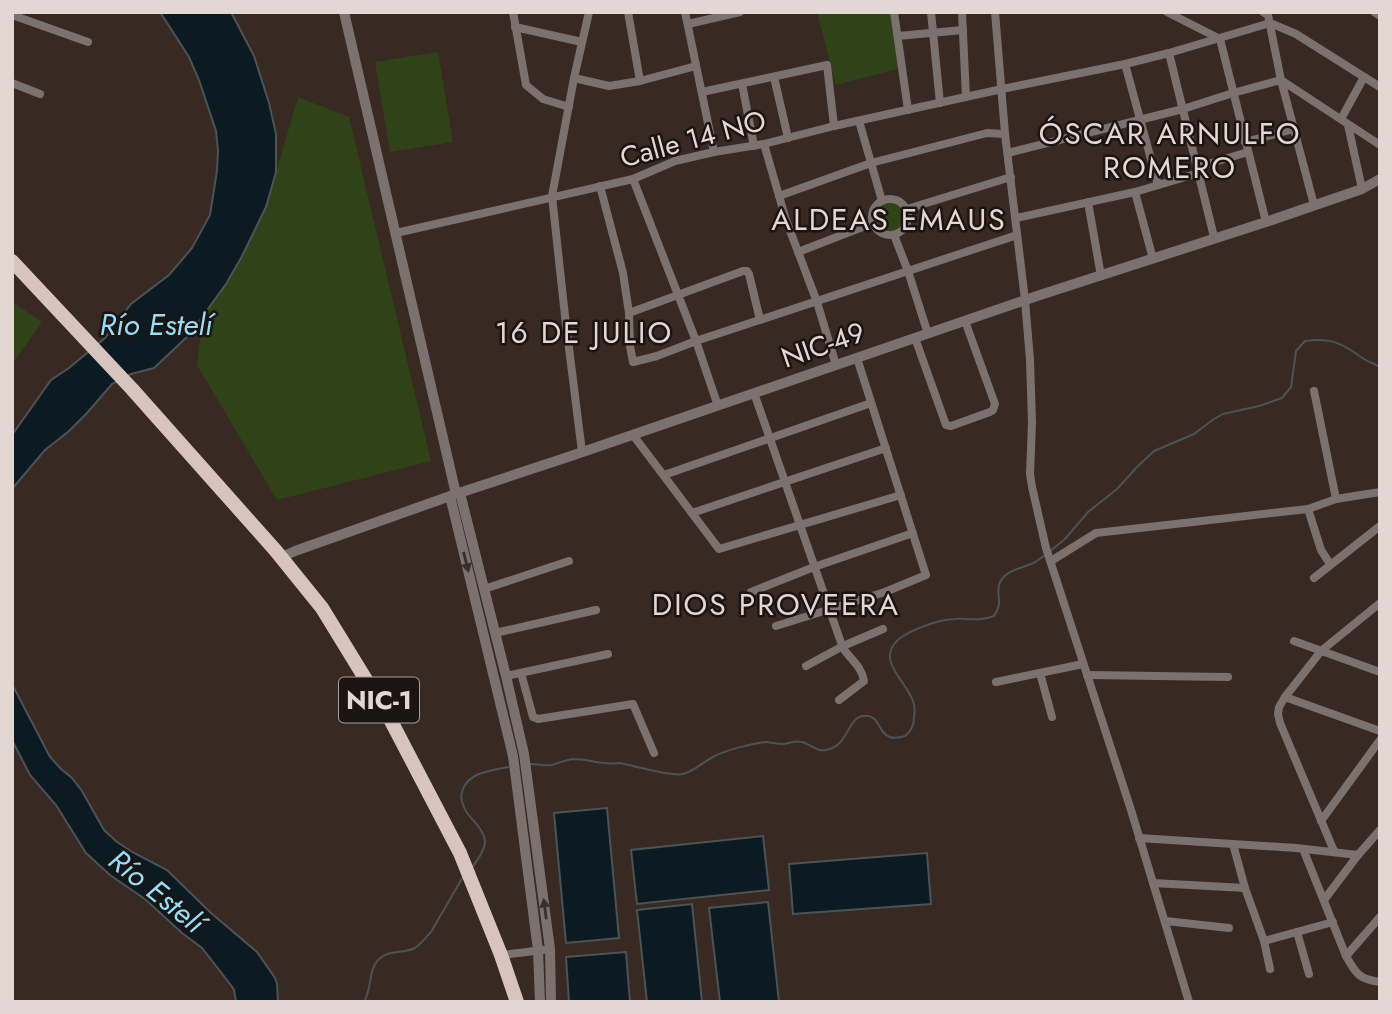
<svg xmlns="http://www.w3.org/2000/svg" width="1392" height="1014" font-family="Jost,sans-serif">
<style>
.green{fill:#304318}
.water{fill:#0c1b21;stroke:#4c5356;stroke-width:2}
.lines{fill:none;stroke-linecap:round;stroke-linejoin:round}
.stream{stroke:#4c5356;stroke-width:2}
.minor{stroke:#7b726f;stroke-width:8}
.tertiary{stroke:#7b726f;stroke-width:10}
.trunk{stroke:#d8c4bf;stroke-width:14}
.oneway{fill:#38302c}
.labels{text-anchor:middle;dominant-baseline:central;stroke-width:5;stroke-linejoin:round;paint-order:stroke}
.shield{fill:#1b1410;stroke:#a69c98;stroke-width:2}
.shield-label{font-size:26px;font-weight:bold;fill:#e2d7d3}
.street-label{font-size:28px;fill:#e2d7d3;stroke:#1b1410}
.neighbourhood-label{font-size:30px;letter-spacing:2px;fill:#e2d7d3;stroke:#1b1410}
.water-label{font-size:30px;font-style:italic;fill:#91dffe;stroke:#1b1410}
</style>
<rect width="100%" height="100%" fill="#382922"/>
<g class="green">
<path d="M817,12H893L901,68L836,85Z"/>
<path d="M438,52L453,142L390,152L375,62Z"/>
<path d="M298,97L349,117L431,461L277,500L197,365L203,317L226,284L241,258L266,207Z"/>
<circle cx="890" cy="217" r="14"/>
<path d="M12,302L42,322L12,364Z"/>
</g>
<g class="water">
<path d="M160,12H231L254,56L269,103L276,134V172L266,207L241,258L226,284L189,335L154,368L131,374L112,384L87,413L69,431L45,450L12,489V435L51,380L69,368L105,338L131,304L169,275L192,248L210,215L217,171L218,151L216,131L199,80L189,57Z"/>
<path d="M12,684L50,757L61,769L72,778L82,791L104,830L117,842L134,853L167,870L211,913L257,952L275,978L277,984L278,1002H236L234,990L230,984L202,948L182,933L145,899L110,875L86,853L56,805L30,775L12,740Z"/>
<path d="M607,808L619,938L566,943L554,813Z"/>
<path d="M763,836L769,890L637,904L631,850Z"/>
<path d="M927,853L931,904L793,914L789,864Z"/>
<path d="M768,902L779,1002H720L709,908Z"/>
<path d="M692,904L702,1002H647L637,910Z"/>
<path d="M626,952L630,1002H569L566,957Z"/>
</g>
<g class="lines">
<g class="stream">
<path d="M1049,552L1065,539L1088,512L1117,489L1137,467L1154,451L1194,434L1214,419L1223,414L1259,406L1282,398L1291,387L1296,351L1305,341C1332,337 1343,344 1364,359C1369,362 1375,364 1380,367"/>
<path d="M531,764C538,764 546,766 552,765C559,763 565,760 573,759C584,759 594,762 604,763C610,764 615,763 620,763C635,766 671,777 683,774C695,771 704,761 715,756C726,750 754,743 766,742C771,742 776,744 782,744C789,744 794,740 802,742C811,744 816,752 826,750C849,746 847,718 863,716C881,714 876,732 890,737C894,739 901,737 905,736C912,730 914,725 914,717C915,711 915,706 913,701C905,679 875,660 899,639C912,629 940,619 956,619C972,618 977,622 994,616C1004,599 996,600 999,585C1003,571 1019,569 1031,564C1036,562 1040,559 1045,555"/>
<path d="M473,866C478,860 485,849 485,841C484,830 473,821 467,813C463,807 460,798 462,792C467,772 491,771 508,767"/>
<path d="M364,1002C372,989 368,971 378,960C388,949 403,954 415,948C421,944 426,937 431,932L464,875"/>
</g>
<g class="minor">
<path d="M513,12L526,85L543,99L569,107"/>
<path d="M628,12L640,81"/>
<path d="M685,12L714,152"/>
<path d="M894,12L908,110"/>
<path d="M931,12L940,103"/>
<path d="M962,12L966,97"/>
<path d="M995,12L1005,134L1025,300L1030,360L1032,423L1030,474L1032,487L1046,548L1131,810L1189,1002"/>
<path d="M1167,12L1220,39L1266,222"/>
<path d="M1263,12L1268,15L1281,80L1314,205"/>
<path d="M1374,12L1380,16"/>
<path d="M12,15L88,42"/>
<path d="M688,24L740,12"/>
<path d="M515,27L582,42"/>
<path d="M898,36L963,30"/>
<path d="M1169,53L1214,237"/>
<path d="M1125,64L1158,185"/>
<path d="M774,77L788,138"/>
<path d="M574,78L609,86L640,81L696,66"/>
<path d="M12,83L40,94"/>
<path d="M742,84L754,146"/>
<path d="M702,92L827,65L834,126"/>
<path d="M1341,119L1364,77"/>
<path d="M859,121L882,201"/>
<path d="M1348,125L1362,189"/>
<path d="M1245,142L1294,129"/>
<path d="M764,144L786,220L817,302L836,365"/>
<path d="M1008,153L1183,109L1233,93L1281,80L1380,145"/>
<path d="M1198,167L1248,152"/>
<path d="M633,179L696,341L718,406"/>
<path d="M600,186L623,273L629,313L630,346L633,362L657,356L696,341L1017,235"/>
<path d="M1135,192L1153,259"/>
<path d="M779,196L871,163L987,133L1005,134"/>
<circle cx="890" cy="217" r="18"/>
<path d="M1088,202L1101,276"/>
<path d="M907,209L1011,177"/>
<path d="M1016,218L1135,192L1199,173"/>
<path d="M396,233L633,179L675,161L714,152L764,144L834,126L1002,89L1125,64L1169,53L1270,23L1296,34L1380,87"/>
<path d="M894,235L908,271L928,334"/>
<path d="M798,252L873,223"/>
<path d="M629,313L743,271H747L749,274L760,320"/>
<path d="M915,338L946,425L951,426L990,412L993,410L995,404L965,321"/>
<path d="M1314,391L1336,499"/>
<path d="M754,393L838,634C840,640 842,646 845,651C853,661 862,668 864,681L839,700"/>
<path d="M633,435L719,549L901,495"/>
<path d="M582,452L565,316L552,196L574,78L589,12"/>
<path d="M664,475L871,403"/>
<path d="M1308,509L1321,550L1330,564"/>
<path d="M692,513L886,448"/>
<path d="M1051,561L1096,533L1308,509L1336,499L1380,492"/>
<path d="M1314,578L1380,526"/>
<path d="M484,589L569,561"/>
<path d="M751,592L814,567L913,533"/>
<path d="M776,626L885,592L926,575L857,358"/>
<path d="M495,633L596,610"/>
<path d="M1294,641L1380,672"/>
<path d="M806,666L843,646L883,629"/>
<path d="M521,673L533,717L538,719L633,704L654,753"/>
<path d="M1040,673L1052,717"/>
<path d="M1087,675L1228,677"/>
<path d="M506,676L608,654"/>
<path d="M996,682L1083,664"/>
<path d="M1285,697L1380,731"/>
<path d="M1321,821L1380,740"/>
<path d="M1139,838L1296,848L1358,855"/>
<path d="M1233,844L1245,888L1264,941L1270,969"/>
<path d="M1303,849L1346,956C1356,974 1359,979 1380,982"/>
<path d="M1334,851L1280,723L1278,714L1279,707L1285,697L1321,651L1380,603"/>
<path d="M1153,883L1245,888"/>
<path d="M1324,900L1358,855L1380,830"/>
<path d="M1166,921L1229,928"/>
<path d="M1297,932L1309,974"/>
<path d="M1264,941L1333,922"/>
<path d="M501,955L543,950"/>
<path d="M1346,956L1380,917"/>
</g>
<g class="tertiary">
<path d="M344,12L456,494"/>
<path d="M460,493L506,676L524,754L550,949L551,1002"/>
<path d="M450,496L513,756L538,950L540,1002"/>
<path d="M282,557L295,551L456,494L568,457L1040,295L1266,222L1362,189L1380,179"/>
</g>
<path class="trunk" d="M12,261L132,389L276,551L322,608L390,719L460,853L501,955L517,1002"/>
</g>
<defs><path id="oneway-solid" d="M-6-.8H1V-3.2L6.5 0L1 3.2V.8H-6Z" transform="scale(1.75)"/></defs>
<g class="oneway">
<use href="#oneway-solid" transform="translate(466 562) rotate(76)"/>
<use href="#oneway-solid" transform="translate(545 909) rotate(-97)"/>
</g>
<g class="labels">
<rect class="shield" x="339" y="677.5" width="80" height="45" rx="5"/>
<g class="shield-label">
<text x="379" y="700">NIC-1</text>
</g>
<g class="street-label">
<text transform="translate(693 139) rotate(-15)">Calle 14 NO</text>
<text transform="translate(823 345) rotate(-19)">NIC-49</text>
</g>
<g class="neighbourhood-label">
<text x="1170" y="133">ÓSCAR ARNULFO<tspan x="1170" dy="34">ROMERO</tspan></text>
<text x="889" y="219">ALDEAS EMAUS</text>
<text x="584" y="332">16 DE JULIO</text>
<text x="776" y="604">DIOS PROVEERA</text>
</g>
<g class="water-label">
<text x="156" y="324">Río Estelí</text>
<text transform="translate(157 891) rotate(39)">Río Estelí</text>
</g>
</g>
<rect width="1392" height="1014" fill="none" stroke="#e2d7d3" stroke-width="28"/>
</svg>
